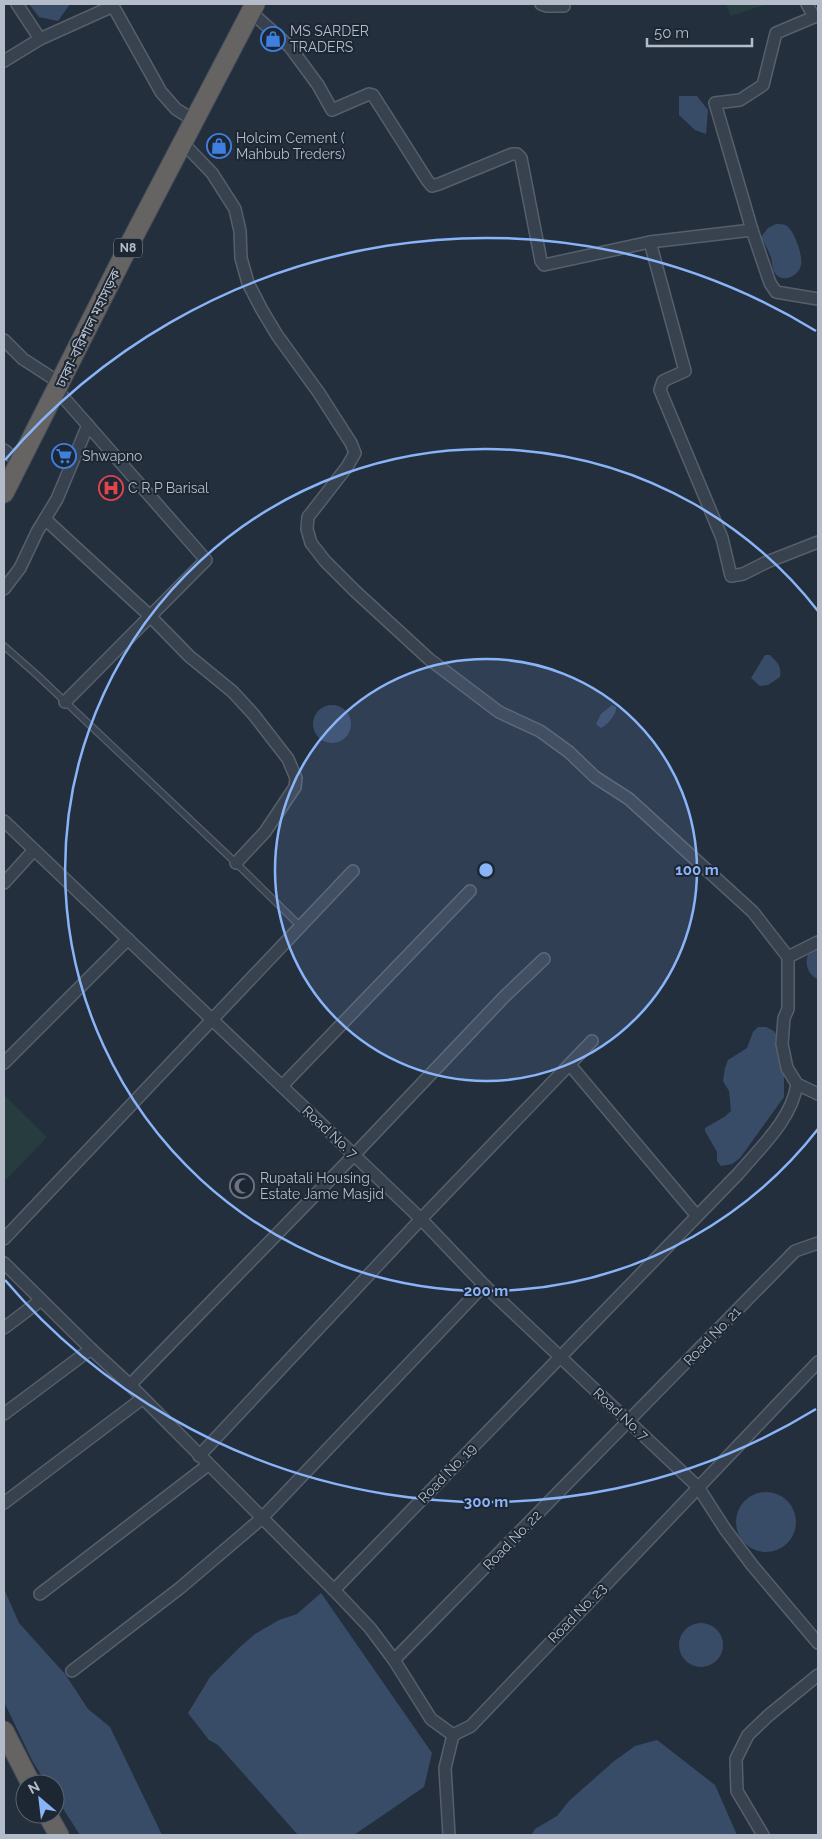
<svg xmlns="http://www.w3.org/2000/svg" width="822" height="1839" font-family="Raleway,'Noto Sans Bengali',sans-serif">
<style>
.green{fill:#263c3f}
.water{fill:#394c67}
.lines{fill:none;stroke-linecap:round;stroke-linejoin:round}
.service-casing{stroke:#565f6c;stroke-width:8}
.minor-casing{stroke:#565f6c;stroke-width:14}
.trunk-casing{stroke:#434c59;stroke-width:21}
.service{stroke:#38414e;stroke-width:5.5}
.minor{stroke:#38414e;stroke-width:11}
.trunk{stroke:#656462;stroke-width:19}
.ring{fill:none;stroke:#8ab4f8;stroke-width:2.5}
.labels{text-anchor:middle;dominant-baseline:central;stroke-width:4;stroke-linejoin:round;paint-order:stroke}
.shield{fill:#1d2633;stroke:#878f9c;stroke-width:1}
.shield-label{font-size:12px;font-weight:bold;fill:#b4bcc9}
.poi-label{font-size:14px;fill:#b4bcc9;stroke:#1d2633;text-anchor:start}
.street-label{font-size:14px;fill:#b4bcc9;stroke:#1d2633}
.centre{fill:#8ab4f8;stroke:#1d2633;stroke-width:2.5}
.ring-label{font-size:15px;text-anchor:middle;font-weight:bold;fill:#8ab4f8;stroke:#1d2633;stroke-width:4;stroke-linejoin:round;paint-order:stroke}
</style>
<rect width="100%" height="100%" fill="#242f3e"/>
<g class="green">
<path d="M726,4H767L731,16Z"/>
<path d="M4,1095L47,1137L6,1180L4,1178Z"/>
</g>
<g class="water">
<path d="M29,4H70L58,21L39,17Z"/>
<path d="M679,96H697L708,110L706,134L695,130L679,115Z"/>
<path d="M776,224C779,224 784,224 787,226C795,232 803,256 801,265C799,276 782,284 775,273C771,267 773,260 770,255C768,249 764,243 761,237L768,228Z"/>
<path d="M765,655H770C777,662 782,666 780,677L768,685L760,686L751,678Z"/>
<circle cx="332" cy="724" r="19"/>
<path d="M612,705L616,707C617,714 607,725 601,728L596,724L601,714Z"/>
<path d="M818,949V979C809,976 804,964 808,955Z"/>
<path d="M758,1027H766L774,1031L778,1037L784,1076V1097L740,1158L732,1164L721,1166L717,1161V1152L705,1131V1128L724,1117L731,1111L729,1091L723,1081L725,1068L728,1060L747,1048L753,1032Z"/>
<circle cx="766" cy="1522" r="30"/>
<path d="M4,1589L19,1623L65,1674L88,1709L110,1727L162,1835H80L55,1796V1784H47L33,1762L4,1702Z"/>
<path d="M321,1593L432,1753L424,1787L354,1835H298L218,1745L209,1740L188,1713L210,1677L240,1647L255,1634L279,1620L297,1614Z"/>
<circle cx="701" cy="1645" r="22"/>
<path d="M657,1740L715,1785L737,1835H531L535,1829L557,1816L569,1801L613,1762L635,1746Z"/>
</g>
<g class="lines">
<defs>
<path id="service" d="M4,646L37,675L236,863L300,926"/>
<g id="minor">
<path d="M17,4L40,39"/>
<path d="M541,4L547,6H564"/>
<path d="M807,4L814,17L776,33L763,85L740,100L715,103L752,230L770,283L776,292L818,299"/>
<path d="M251,12L290,47L318,85L332,110L369,94L373,95L427,180L432,186L439,184L512,154H517L521,158L541,261L544,265L650,242"/>
<path d="M4,61L40,39L113,6L161,92L176,109L195,121"/>
<path d="M183,143L212,173L235,209L240,231L241,258L248,283L262,310L277,335L319,393L351,443L355,453L347,467L308,517L307,529L311,543L325,561L355,591L429,659L499,712L540,731L569,752L595,777L629,799L753,912L788,957V1009L784,1018L782,1044L787,1068L797,1084L818,1094"/>
<path d="M752,230L650,242L685,371L663,381L660,390L722,538L731,576L743,574L767,562L818,542"/>
<path d="M4,340L23,359L60,383"/>
<path d="M57,390L206,560L65,702"/>
<path d="M4,450L19,462"/>
<path d="M45,519L150,616L189,656L233,692L254,715L288,759L296,778L295,787L265,832L236,863"/>
<path d="M4,589L20,568L37,532L57,499L88,425"/>
<path d="M4,821L354,1155L421,1219L484,1285L698,1487L725,1529L752,1565L818,1643"/>
<path d="M4,883L34,850"/>
<path d="M788,957L818,942"/>
<path d="M4,1063L128,939"/>
<path d="M570,1065L697,1216"/>
<path d="M282,1086L470,891"/>
<path d="M4,1239L353,871"/>
<path d="M4,1263L91,1349L130,1385L334,1590L370,1628L394,1660L431,1719L453,1735L445,1768L449,1835"/>
<path d="M4,1328L41,1300"/>
<path d="M130,1385L354,1155L504,997L544,959"/>
<path d="M4,1414L91,1349"/>
<path d="M199,1456L421,1219L592,1041"/>
<path d="M4,1503L143,1398"/>
<path d="M334,1590L738,1174C760,1148 792,1119 797,1084"/>
<path d="M40,1594L208,1465"/>
<path d="M394,1660L795,1251L818,1243"/>
<path d="M72,1671L180,1588L261,1519L484,1285"/>
<path d="M453,1735L471,1726L818,1362"/>
<path d="M763,1835L737,1791L736,1759L748,1735L769,1715L818,1675"/>
</g>
<g id="trunk">
<path d="M4,493L124,255L255,4"/>
<path d="M4,1731L31,1784"/>
<path d="M47,1814L59,1835"/>
</g>
</defs>
<use href="#service" class="service-casing"/>
<use href="#minor" class="minor-casing"/>
<use href="#trunk" class="trunk-casing"/>
<use href="#service" class="service"/>
<use href="#minor" class="minor"/>
<use href="#trunk" class="trunk"/>
</g>
<circle cx="486" cy="870" r="211" fill="#8ab4f8" fill-opacity=".12"/>
<g class="ring">
<circle cx="486" cy="870" r="211"/>
<path d="M818 1129A421 421 0 1 1 818 611"/>
<path d="M816 1409A632 632 0 0 1 5 1280M5 460A632 632 0 0 1 816 331"/>
</g>
<defs>
<symbol id="shop-ring" viewBox="-11 -11 22 22"><circle r="9.5" fill="#1d2633" stroke="#3f7fe0" stroke-width="1.5"/><path d="M-5-2.5h2.3a2.7 3.5 0 0 1 5.4 0H5L5.5 6h-11ZM-1.5-2.5h3a1.5 2.3 0 0 0-3 0Z" fill="#3f7fe0"/></symbol>
<symbol id="supermarket-ring" viewBox="-11 -11 22 22"><circle r="9.5" fill="#1d2633" stroke="#3f7fe0" stroke-width="1.5"/><path d="M-6-5.5h2.5l.6 2H6L4.5 2H-2.5L-4.4-4H-6ZM-1.5 3.2a1.3 1.3 0 1 0 .1 0ZM3 3.2a1.3 1.3 0 1 0 .1 0Z" fill="#3f7fe0"/></symbol>
<symbol id="hospital-ring" viewBox="-11 -11 22 22"><circle r="9.5" fill="#1d2633" stroke="#e0444e" stroke-width="1.5"/><path d="M-5-5h3v3.5h4V-5h3V5h-3V1.5h-4V5h-3Z" fill="#e0444e"/></symbol>
<symbol id="mosque-ring" viewBox="-11 -11 22 22"><circle r="9.5" fill="#1d2633" stroke="#6b7280" stroke-width="1.5"/><path d="M3.5-4.9A6 6 0 1 0 3.5 4.9A5 5 0 1 1 3.5-4.9Z" fill="#6b7280"/></symbol>
</defs>
<g fill-rule="evenodd">
<use href="#shop-ring" x="259" y="25" width="28" height="28"/>
<use href="#shop-ring" x="205" y="132" width="28" height="28"/>
<use href="#supermarket-ring" x="50" y="442" width="28" height="28"/>
<use href="#hospital-ring" x="97" y="474" width="28" height="28"/>
<use href="#mosque-ring" x="228" y="1172" width="28" height="28"/>
</g>
<g class="labels">
<rect class="shield" x="114" y="238.5" width="28" height="19" rx="4"/>
<g class="shield-label">
<text x="128" y="248">N8</text>
</g>
<g class="poi-label">
<text x="290" y="31">MS SARDER<tspan x="290" dy="16">TRADERS</tspan></text>
<text x="236" y="138">Holcim Cement (<tspan x="236" dy="16">Mahbub Treders)</tspan></text>
<text x="82" y="456">Shwapno</text>
<text x="128" y="488">C R P Barisal</text>
<text x="260" y="1178">Rupatali Housing<tspan x="260" dy="16">Estate Jame Masjid</tspan></text>
</g>
<g class="street-label">
<text transform="translate(88 328) rotate(-64)">ঢাকা-বরিশাল মহাসড়ক</text>
<text transform="translate(330 1132) rotate(43)">Road No. 7</text>
<text transform="translate(712 1336) rotate(-46)">Road No. 21</text>
<text transform="translate(621 1414) rotate(43)">Road No. 7</text>
<text transform="translate(447 1473) rotate(-46)">Road No. 19</text>
<text transform="translate(512 1540) rotate(-46)">Road No. 22</text>
<text transform="translate(577 1613) rotate(-46)">Road No. 23</text>
</g>
</g>
<circle cx="486" cy="870" r="8" class="centre"/>
<g class="ring-label">
<text x="697" y="875">100 m</text>
<text x="486" y="1296">200 m</text>
<text x="486" y="1507">300 m</text>
</g>
<rect width="822" height="1839" fill="none" stroke="#b4bcc9" stroke-width="10"/>
<g transform="translate(40 1799) rotate(332)"><circle r="24" fill="#1d2633" stroke="#59626f"/>
<path d="M0-4L9 19L0 12L-9 19Z" fill="#8ab4f8"/>
<text y="-8" font-size="14" font-weight="bold" text-anchor="middle" fill="#b4bcc9">N</text>
</g>
<path d="M647 38v8h105v-8" fill="none" stroke="#b4bcc9" stroke-width="2.5"/>
<text x="654" y="38" font-size="15" fill="#b4bcc9" stroke="#1d2633" stroke-width="4" paint-order="stroke">50 m</text>
</svg>
